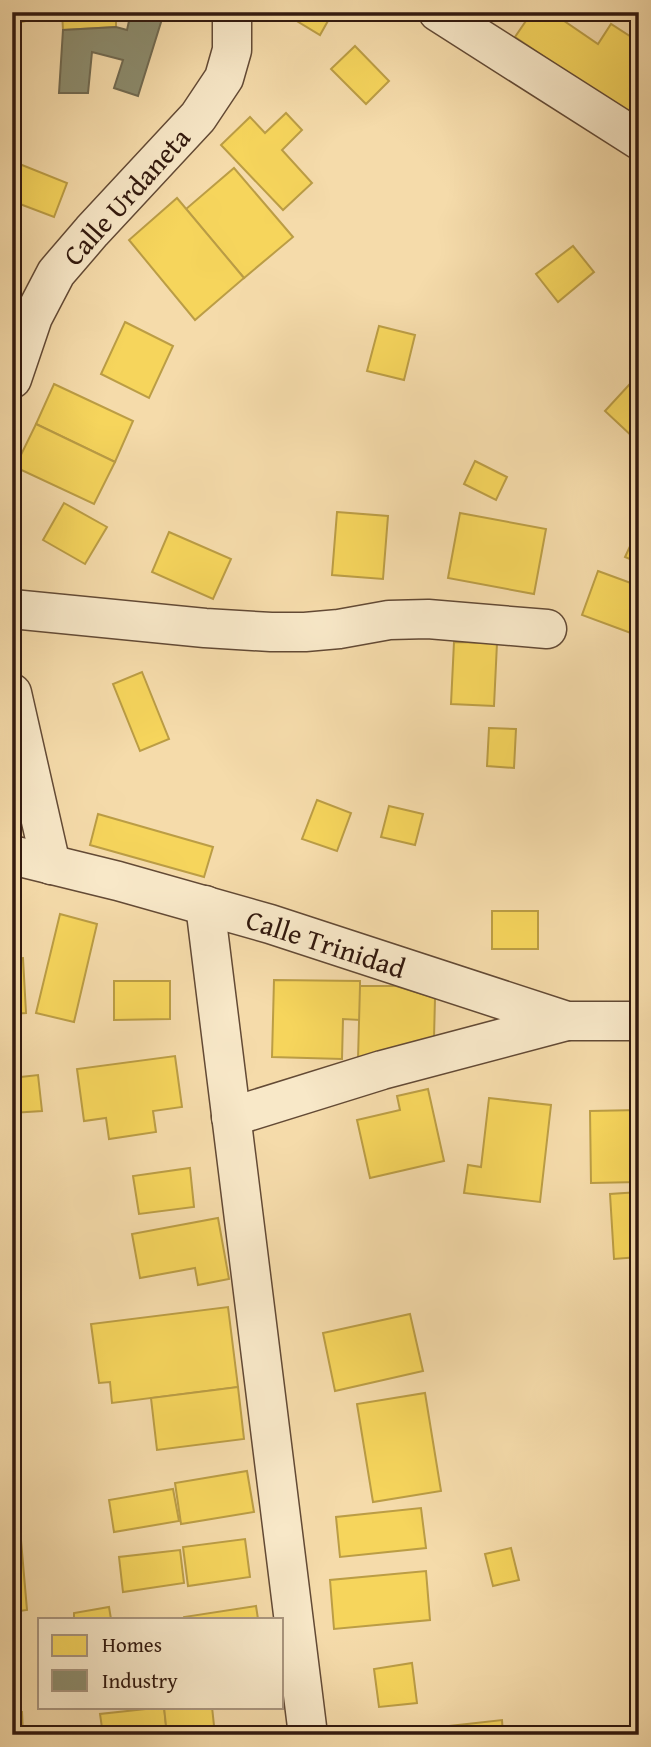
<svg xmlns="http://www.w3.org/2000/svg" width="651" height="1747" font-family="'Gentium Book Plus',serif">
<style>
.homes{fill:#f6d55c;stroke:#bb9d45;stroke-width:2}
.industry{fill:#8c8c6e;stroke:#716a51;stroke-width:2}
.lines{fill:none;stroke-linecap:round;stroke-linejoin:round}
.minor-casing{stroke:#634a35;stroke-width:41}
.minor{stroke:#f8e8c8;stroke-width:38}
.labels{text-anchor:middle;dominant-baseline:central;stroke-width:7;stroke-linejoin:round;paint-order:stroke}
.street-label{font-size:28px;fill:#32190e;stroke:#f8e8c8}
</style>
<rect width="100%" height="100%" fill="#f5dbaa"/>
<filter id="stains"><feTurbulence type="fractalNoise" baseFrequency=".00286" numOctaves="4"/><feColorMatrix values="0 0 0 0 .2 0 0 0 0 .09 0 0 0 0 .02 0 0 0 .5 -.17"/></filter>
<radialGradient id="worn" r=".72"><stop offset=".6" stop-color="#630" stop-opacity="0"/><stop offset="1" stop-color="#630" stop-opacity=".3"/></radialGradient>
<g class="homes">
<path d="M12,12H38L40,18L12,24Z"/>
<path d="M62,12H116V27L63,30Z"/>
<path d="M282,12H333L320,35Z"/>
<path d="M532,12H551L598,44L611,24L639,42V97L628,113L515,37Z"/>
<path d="M355,46L389,81L366,104L331,69Z"/>
<path d="M286,113L302,130L282,150L312,183L283,210L221,145L250,117L265,133Z"/>
<path d="M12,161L67,183L54,217L12,201Z"/>
<path d="M234,168L293,237L244,278L186,209Z"/>
<path d="M177,198L244,278L195,320L129,240Z"/>
<path d="M573,246L594,272L558,302L536,274Z"/>
<path d="M125,322L173,346L149,398L101,374Z"/>
<path d="M379,326L415,335L404,380L367,371Z"/>
<path d="M639,374V434L635,439L605,411Z"/>
<path d="M54,384L133,421L115,462L36,424Z"/>
<path d="M36,424L115,462L94,504L15,467Z"/>
<path d="M475,461L507,477L496,500L464,484Z"/>
<path d="M64,503L107,527L85,564L43,540Z"/>
<path d="M337,512L388,516L383,579L332,575Z"/>
<path d="M460,513L546,529L534,594L448,578Z"/>
<path d="M639,527V563L625,557Z"/>
<path d="M169,532L231,559L213,599L152,572Z"/>
<path d="M598,571L639,586V636L582,615Z"/>
<path d="M454,642L497,643L494,706L451,704Z"/>
<path d="M142,672L169,739L140,751L113,684Z"/>
<path d="M489,728L516,729L514,768L487,766Z"/>
<path d="M317,800L351,813L337,851L302,839Z"/>
<path d="M389,806L423,814L415,845L381,837Z"/>
<path d="M98,814L213,847L204,877L90,845Z"/>
<rect x="492" y="911" width="46" height="38"/>
<path d="M60,914L97,924L74,1022L36,1013Z"/>
<path d="M23,958L26,1013L12,1014V959Z"/>
<path d="M274,980L360,981V1020L343,1019L342,1059L272,1057Z"/>
<path d="M114,981H170V1019L114,1020Z"/>
<path d="M360,986H396L435,998L434,1038L358,1059Z"/>
<path d="M175,1056L182,1107L153,1111L156,1132L109,1139L106,1118L84,1121L77,1069Z"/>
<path d="M38,1075L42,1111L12,1113V1078Z"/>
<path d="M428,1089L444,1161L370,1178L357,1120L400,1110L397,1096Z"/>
<path d="M489,1098L551,1105L540,1202L464,1193L468,1165L481,1167Z"/>
<path d="M639,1110V1182L591,1183L590,1111Z"/>
<path d="M190,1168L194,1207L139,1214L133,1176Z"/>
<path d="M639,1192V1257L614,1259L610,1194Z"/>
<path d="M218,1218L229,1279L198,1285L195,1268L140,1278L132,1234Z"/>
<rect x="12" y="1269" width="7" height="49"/>
<path d="M228,1307L238,1387L112,1403L110,1382L99,1383L91,1324Z"/>
<path d="M410,1314L423,1371L335,1391L323,1333Z"/>
<path d="M238,1387L244,1439L157,1450L151,1398Z"/>
<path d="M425,1393L441,1491L373,1502L357,1404Z"/>
<path d="M247,1471L254,1512L181,1524L175,1483Z"/>
<path d="M173,1489L179,1521L114,1532L109,1500Z"/>
<path d="M421,1508L426,1548L340,1557L336,1517Z"/>
<path d="M19,1517L27,1610L12,1612V1518Z"/>
<path d="M245,1539L250,1577L188,1586L183,1547Z"/>
<path d="M511,1548L519,1580L493,1586L485,1554Z"/>
<path d="M180,1550L184,1583L123,1592L119,1557Z"/>
<path d="M426,1571L430,1620L334,1629L330,1580Z"/>
<path d="M256,1606L258,1619H184V1617Z"/>
<path d="M109,1607L111,1619H74V1613Z"/>
<path d="M12,1641H16L20,1685H12Z"/>
<path d="M412,1663L417,1703L379,1707L374,1669Z"/>
<path d="M164,1707L167,1735H103L100,1714Z"/>
<path d="M164,1707H212L215,1735H167Z"/>
<path d="M22,1712L23,1735H12V1713Z"/>
<path d="M502,1720L503,1735H442L441,1727Z"/>
<path d="M435,1727L436,1735H340Z"/>
</g>
<path class="industry" d="M131,12L162,19L138,96L114,88L123,60L92,52L88,93H59L63,30L116,27L127,30Z"/>
<g class="lines">
<defs>
<g id="minor">
<path d="M438,12L639,140"/>
<path d="M12,379L33,317L56,273L92,231L198,117L224,78L232,50V12"/>
<path d="M12,609L205,628L271,632H305L339,629L389,620L428,619L547,629"/>
<path d="M12,693L51,865"/>
<path d="M12,855L118,881L270,924L567,1021H639"/>
<path d="M205,905L308,1735"/>
<path d="M231,1117L382,1070L567,1021"/>
</g>
</defs>
<use href="#minor" class="minor-casing"/>
<use href="#minor" class="minor"/>
</g>
<g class="labels">
<g class="street-label">
<text transform="translate(126 196) rotate(-48)">Calle Urdaneta</text>
<text transform="translate(326 943) rotate(18)">Calle Trinidad</text>
</g>
</g>
<rect width="651" height="1747" fill="none" stroke="#f5dbaa" stroke-width="42"/>
<rect x="14" y="14" width="623" height="1719" fill="none" stroke="#32190e" stroke-width="3.5"/>
<rect x="21" y="21" width="609" height="1705" fill="none" stroke="#32190e" stroke-width="2"/>
<rect x="38" y="1618" width="245" height="91" fill="#f8e8c8" stroke="#a9957e" stroke-width="2"/>
<rect x="52" y="1635" width="35" height="21" fill="#f6d55c" stroke="#a9957e" stroke-width="2"/>
<text x="102" y="1652" font-size="21" fill="#32190e">Homes</text>
<rect x="52" y="1670" width="35" height="21" fill="#8c8c6e" stroke="#a9957e" stroke-width="2"/>
<text x="102" y="1688" font-size="21" fill="#32190e">Industry</text>
<rect width="100%" height="100%" filter="url(#stains)"/>
<rect width="100%" height="100%" fill="url(#worn)"/>
</svg>
